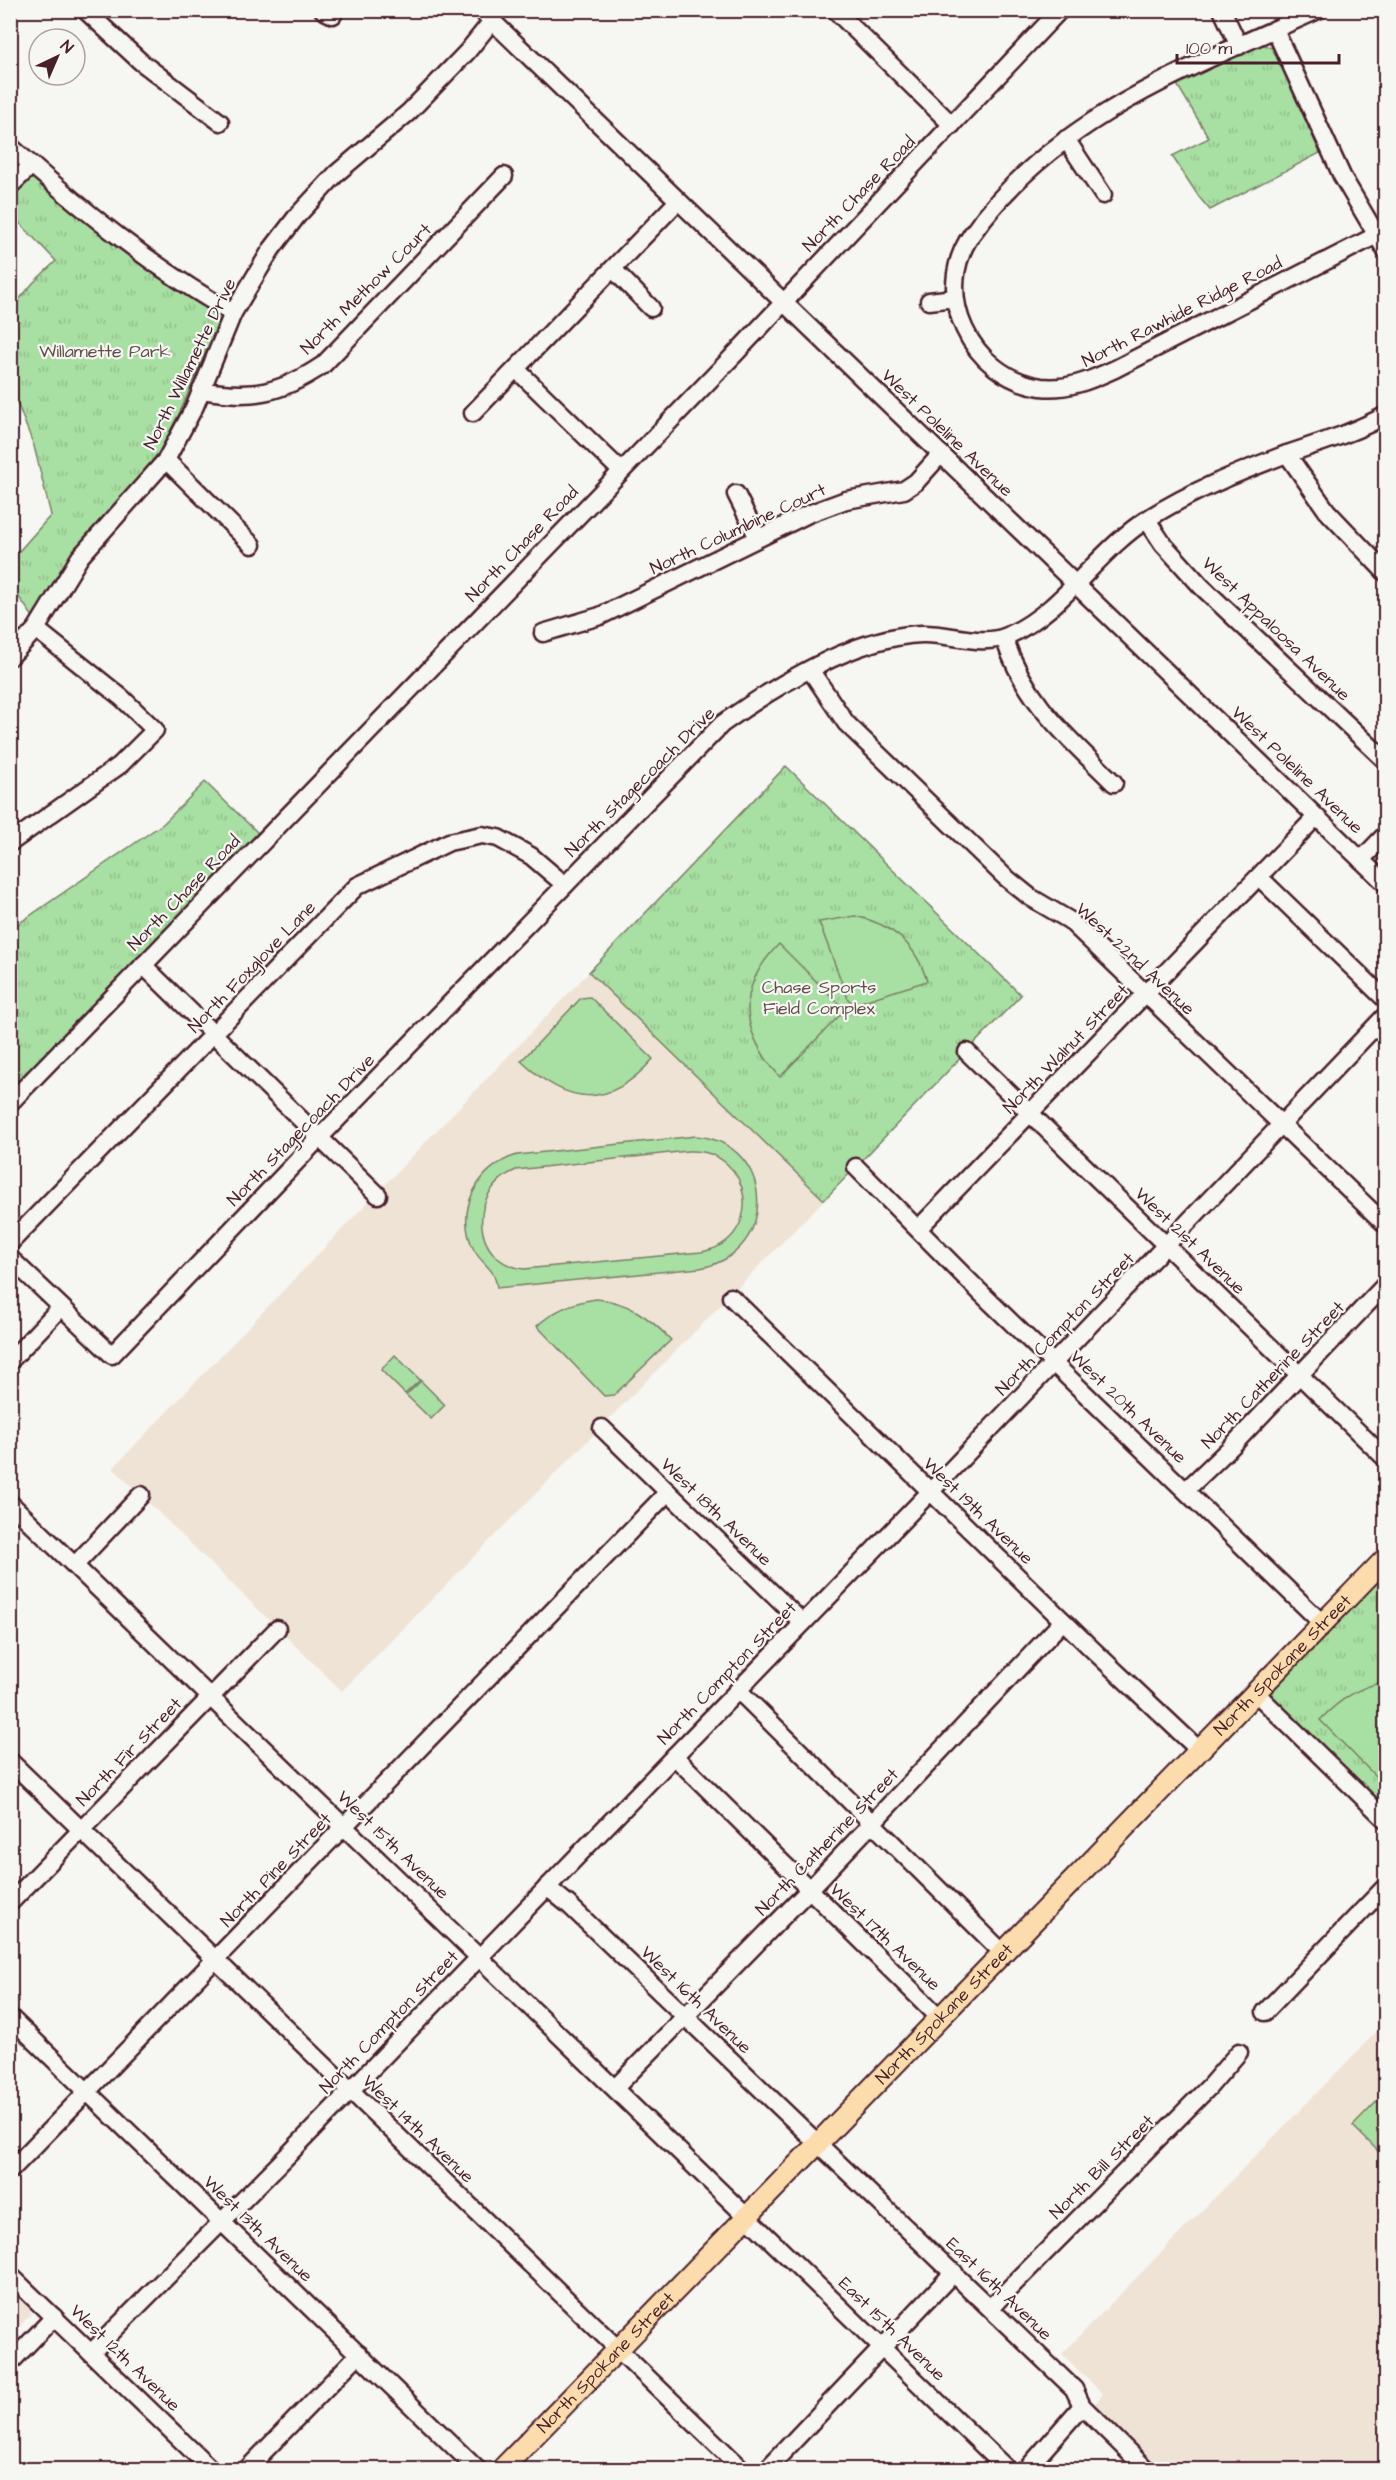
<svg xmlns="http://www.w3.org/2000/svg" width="1396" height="2480" font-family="'Architects Daughter',sans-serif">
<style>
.built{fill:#efe3d5}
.grass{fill:url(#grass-tufts);stroke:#797f66;stroke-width:1.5}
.garden{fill:#a8dfa2;stroke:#797f66;stroke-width:1.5;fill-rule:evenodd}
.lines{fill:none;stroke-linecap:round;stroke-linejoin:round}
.minor-casing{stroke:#4a1f2b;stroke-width:21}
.major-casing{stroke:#4a1f2b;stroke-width:24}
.minor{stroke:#f6f6f2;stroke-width:16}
.major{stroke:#fcdcac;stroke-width:20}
.labels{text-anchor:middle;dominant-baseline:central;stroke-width:4.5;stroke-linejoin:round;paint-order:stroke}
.street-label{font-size:18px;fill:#4a1f2b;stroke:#f6f6f2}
.park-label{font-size:18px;fill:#624f49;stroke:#f6f6f2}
</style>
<defs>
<pattern id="grass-tufts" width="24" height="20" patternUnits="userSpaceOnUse" patternTransform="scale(1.5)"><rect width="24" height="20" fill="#a8dfa2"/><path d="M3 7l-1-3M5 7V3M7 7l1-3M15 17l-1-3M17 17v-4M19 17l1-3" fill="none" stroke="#92bf8c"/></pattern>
</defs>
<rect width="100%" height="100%" fill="#f6f6f2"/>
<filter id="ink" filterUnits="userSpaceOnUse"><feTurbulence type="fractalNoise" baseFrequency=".0167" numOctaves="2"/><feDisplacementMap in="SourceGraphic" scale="12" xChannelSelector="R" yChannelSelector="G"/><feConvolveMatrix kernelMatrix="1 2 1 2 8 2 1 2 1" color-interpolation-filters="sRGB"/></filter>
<g filter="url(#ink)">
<g class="built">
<path d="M589,972L824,1200L342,1691L113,1468Z"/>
<path d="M1385,2023V2469H1158L1093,2406L1103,2394L1062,2354Z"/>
<path d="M10,2285L26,2300L31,2314L11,2335Z"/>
</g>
<g class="grass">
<path d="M1262,44L1272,48L1276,54L1320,153L1210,210L1199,197L1172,156L1209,138L1175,81Z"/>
<path d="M31,175L216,312L219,320L181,410L159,452L126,495L72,552L33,617L11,586L10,554L20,550L51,515L34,446L11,387V317L18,301L33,283L56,261L11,214V195Z"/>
<path d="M786,766L1021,995L824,1200L589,972Z"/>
<path d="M205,782L258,833L11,1089V929L164,823Z"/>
<path d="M1385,1574V1810L1272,1697L1275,1687Z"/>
</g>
<g class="garden">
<path d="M855,916C892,924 916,944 927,981L854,1004L848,999L819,922Z"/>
<path d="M779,944L841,1006V1014L780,1077C740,1031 735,989 779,944Z"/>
<path d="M590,997L653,1059C608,1110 568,1105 521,1061L581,998Z"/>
<path d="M696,1136C776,1143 779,1254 700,1268L497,1288C494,1265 484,1268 474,1250C454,1211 477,1167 517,1155ZM688,1151C754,1148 766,1241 701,1252L524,1269C470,1262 468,1190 516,1170Z"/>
<path d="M596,1299C628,1301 650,1318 671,1340L614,1395L604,1396L537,1326C554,1310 573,1302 596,1299Z"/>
<path d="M395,1355L420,1380L405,1394L381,1370Z"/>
<path d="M421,1381L445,1405L431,1419L406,1395Z"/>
<path d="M1385,1682H1386L1385,1786L1320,1720C1338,1701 1359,1686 1385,1682Z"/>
<path d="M1385,2093V2158L1353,2126Z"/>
</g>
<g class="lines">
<defs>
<g id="minor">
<path d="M85,10L141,62L220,122"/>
<path d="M323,10L333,15"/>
<path d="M481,10L1386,884"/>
<path d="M835,10L952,125"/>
<path d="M1222,10L1239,46"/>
<path d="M1318,10C1193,67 1055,116 972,234C930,293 971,377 1041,387C1068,390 1091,380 1115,369L1375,236"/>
<path d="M1275,30L1342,176L1386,251"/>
<path d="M1066,139L1103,195"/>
<path d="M10,146C79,207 153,268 233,313"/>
<path d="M10,186L32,165"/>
<path d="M613,269L651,308"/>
<path d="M929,301L955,298"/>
<path d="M516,369L621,471"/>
<path d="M201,390C251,399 280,394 323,365L504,176"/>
<path d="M473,413L677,202"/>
<path d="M1287,454L1327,511L1386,573"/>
<path d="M166,460L252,545"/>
<path d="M736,494L758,538"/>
<path d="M1147,520L1163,544L1201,586L1386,761"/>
<path d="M543,633L600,616L808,514L846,500L904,490L916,482L941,454"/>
<path d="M1004,638C1027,705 1066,735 1114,783"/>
<path d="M10,657L36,629L80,557L166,460L195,406L233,313L271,250L297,216L337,173L409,112L467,52L492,21"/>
<path d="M811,671L846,723L1004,876L1030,897L1069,920L1386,1225"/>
<path d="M10,843L120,765L155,730L122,698L36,629"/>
<path d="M1361,860L1386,834"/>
<path d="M1259,877L1386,1000"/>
<path d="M143,965L378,1195"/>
<path d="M967,1052L1386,1459"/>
<path d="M10,1103L735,354L1060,10"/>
<path d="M856,1167L979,1291L1322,1623"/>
<path d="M918,1229L1316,817"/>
<path d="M10,1243L357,886L449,842L482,835L498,838L531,856L565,885"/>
<path d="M10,1258L112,1355L320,1137L722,724C775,686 856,636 922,634C949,633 982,647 1007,636C1064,611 1096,551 1149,518C1192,491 1237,473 1284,455C1319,443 1354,433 1386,415"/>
<path d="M731,1297L1093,1650L1199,1750"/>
<path d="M10,1361L61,1307"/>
<path d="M602,1428L803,1623"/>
<path d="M1186,1490L1231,1447L1386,1284"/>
<path d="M10,1503L1008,2470"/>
<path d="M75,1565L141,1495"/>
<path d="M738,1690L1003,1953"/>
<path d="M1255,1692L1386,1820"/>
<path d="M674,1756L940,2018"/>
<path d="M10,1761L743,2470"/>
<path d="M547,1887L569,1905L1074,2389L1082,2406L1147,2470"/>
<path d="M10,1903L277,1629"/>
<path d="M1265,2012L1386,1886"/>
<path d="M10,2017L478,2470"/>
<path d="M616,2087L809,1890L1063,1621"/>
<path d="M10,2171L668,1492"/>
<path d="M10,2275L212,2470"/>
<path d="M991,2307L1209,2087L1239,2052"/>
<path d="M91,2353L287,2156L930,1492L1386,1015"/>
<path d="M10,2363L54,2317"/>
<path d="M246,2470L359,2354"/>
<path d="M766,2470L954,2272"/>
<path d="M1026,2470L1082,2406"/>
</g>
<g id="major">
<path id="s1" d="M501,2470L1386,1558"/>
</g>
</defs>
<use href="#minor" class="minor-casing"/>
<use href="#major" class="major-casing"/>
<use href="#minor" class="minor"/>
<use href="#major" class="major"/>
</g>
</g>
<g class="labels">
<g class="street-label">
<text transform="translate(859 194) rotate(-46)">North Chase Road</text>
<text transform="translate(366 289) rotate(-45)">North Methow Court</text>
<text transform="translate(1182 312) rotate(-27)">North Rawhide Ridge Road</text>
<text transform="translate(190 364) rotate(-64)">North Willamette Drive</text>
<text transform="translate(947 433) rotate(44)">West Poleline Avenue</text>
<text transform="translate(738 529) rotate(-25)">North Columbine Court</text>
<text transform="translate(522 544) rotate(-46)">North Chase Road</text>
<text transform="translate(1276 629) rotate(44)">West Appaloosa Avenue</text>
<text transform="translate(1297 770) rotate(44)">West Poleline Avenue</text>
<text transform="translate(640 782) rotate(-45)">North Stagecoach Drive</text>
<text transform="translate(184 893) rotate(-46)">North Chase Road</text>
<text transform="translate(1135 959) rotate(43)">West 22nd Avenue</text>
<text transform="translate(252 967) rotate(-46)">North Foxglove Lane</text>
<text transform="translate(1066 1049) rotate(-46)">North Walnut Street</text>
<text transform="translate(301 1130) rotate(-46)">North Stagecoach Drive</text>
<text transform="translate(1190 1241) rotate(44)">West 21st Avenue</text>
<text transform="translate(1065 1324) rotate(-46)">North Compton Street</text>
<text transform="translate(1273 1375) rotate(-46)">North Catherine Street</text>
<text transform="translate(1128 1407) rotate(44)">West 20th Avenue</text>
<text transform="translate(978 1511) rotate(44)">West 19th Avenue</text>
<text transform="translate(716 1512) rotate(44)">West 18th Avenue</text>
<text stroke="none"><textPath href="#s1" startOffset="1122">North Spokane Street</textPath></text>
<text transform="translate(727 1673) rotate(-46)">North Compton Street</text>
<text transform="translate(129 1752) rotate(-46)">North Fir Street</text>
<text transform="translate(827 1842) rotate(-46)">North Catherine Street</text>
<text transform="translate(393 1845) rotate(44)">West 15th Avenue</text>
<text transform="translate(276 1870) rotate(-46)">North Pine Street</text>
<text transform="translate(885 1937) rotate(44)">West 17th Avenue</text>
<text transform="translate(696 2000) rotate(44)">West 16th Avenue</text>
<text stroke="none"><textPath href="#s1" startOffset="636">North Spokane Street</textPath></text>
<text transform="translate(389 2022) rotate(-46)">North Compton Street</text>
<text transform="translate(418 2129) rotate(44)">West 14th Avenue</text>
<text transform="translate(1102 2167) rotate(-45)">North Bill Street</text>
<text transform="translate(258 2229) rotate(44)">West 13th Avenue</text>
<text transform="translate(999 2289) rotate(44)">East 16th Avenue</text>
<text transform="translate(892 2329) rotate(44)">East 15th Avenue</text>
<text transform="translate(125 2358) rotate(44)">West 12th Avenue</text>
<text stroke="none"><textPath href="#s1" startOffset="150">North Spokane Street</textPath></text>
</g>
<g class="park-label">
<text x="105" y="351">Willamette Park</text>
<text x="819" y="987">Chase Sports<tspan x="819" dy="21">Field Complex</tspan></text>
</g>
</g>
<rect width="1396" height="2480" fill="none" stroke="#f6f6f2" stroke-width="36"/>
<rect x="18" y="18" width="1360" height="2444" fill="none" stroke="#4a1f2b" stroke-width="2" filter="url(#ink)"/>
<g transform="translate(57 57) rotate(44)"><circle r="28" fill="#f6f6f2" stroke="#b1a0a2" stroke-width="1.5"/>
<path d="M0-4.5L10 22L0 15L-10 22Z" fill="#4a1f2b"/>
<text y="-9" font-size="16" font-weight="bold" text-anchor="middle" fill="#4a1f2b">N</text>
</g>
<path d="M1177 54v9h162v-9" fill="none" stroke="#4a1f2b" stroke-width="3"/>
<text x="1186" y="54" font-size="18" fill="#4a1f2b" stroke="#f6f6f2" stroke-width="4.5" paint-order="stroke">100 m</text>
</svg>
